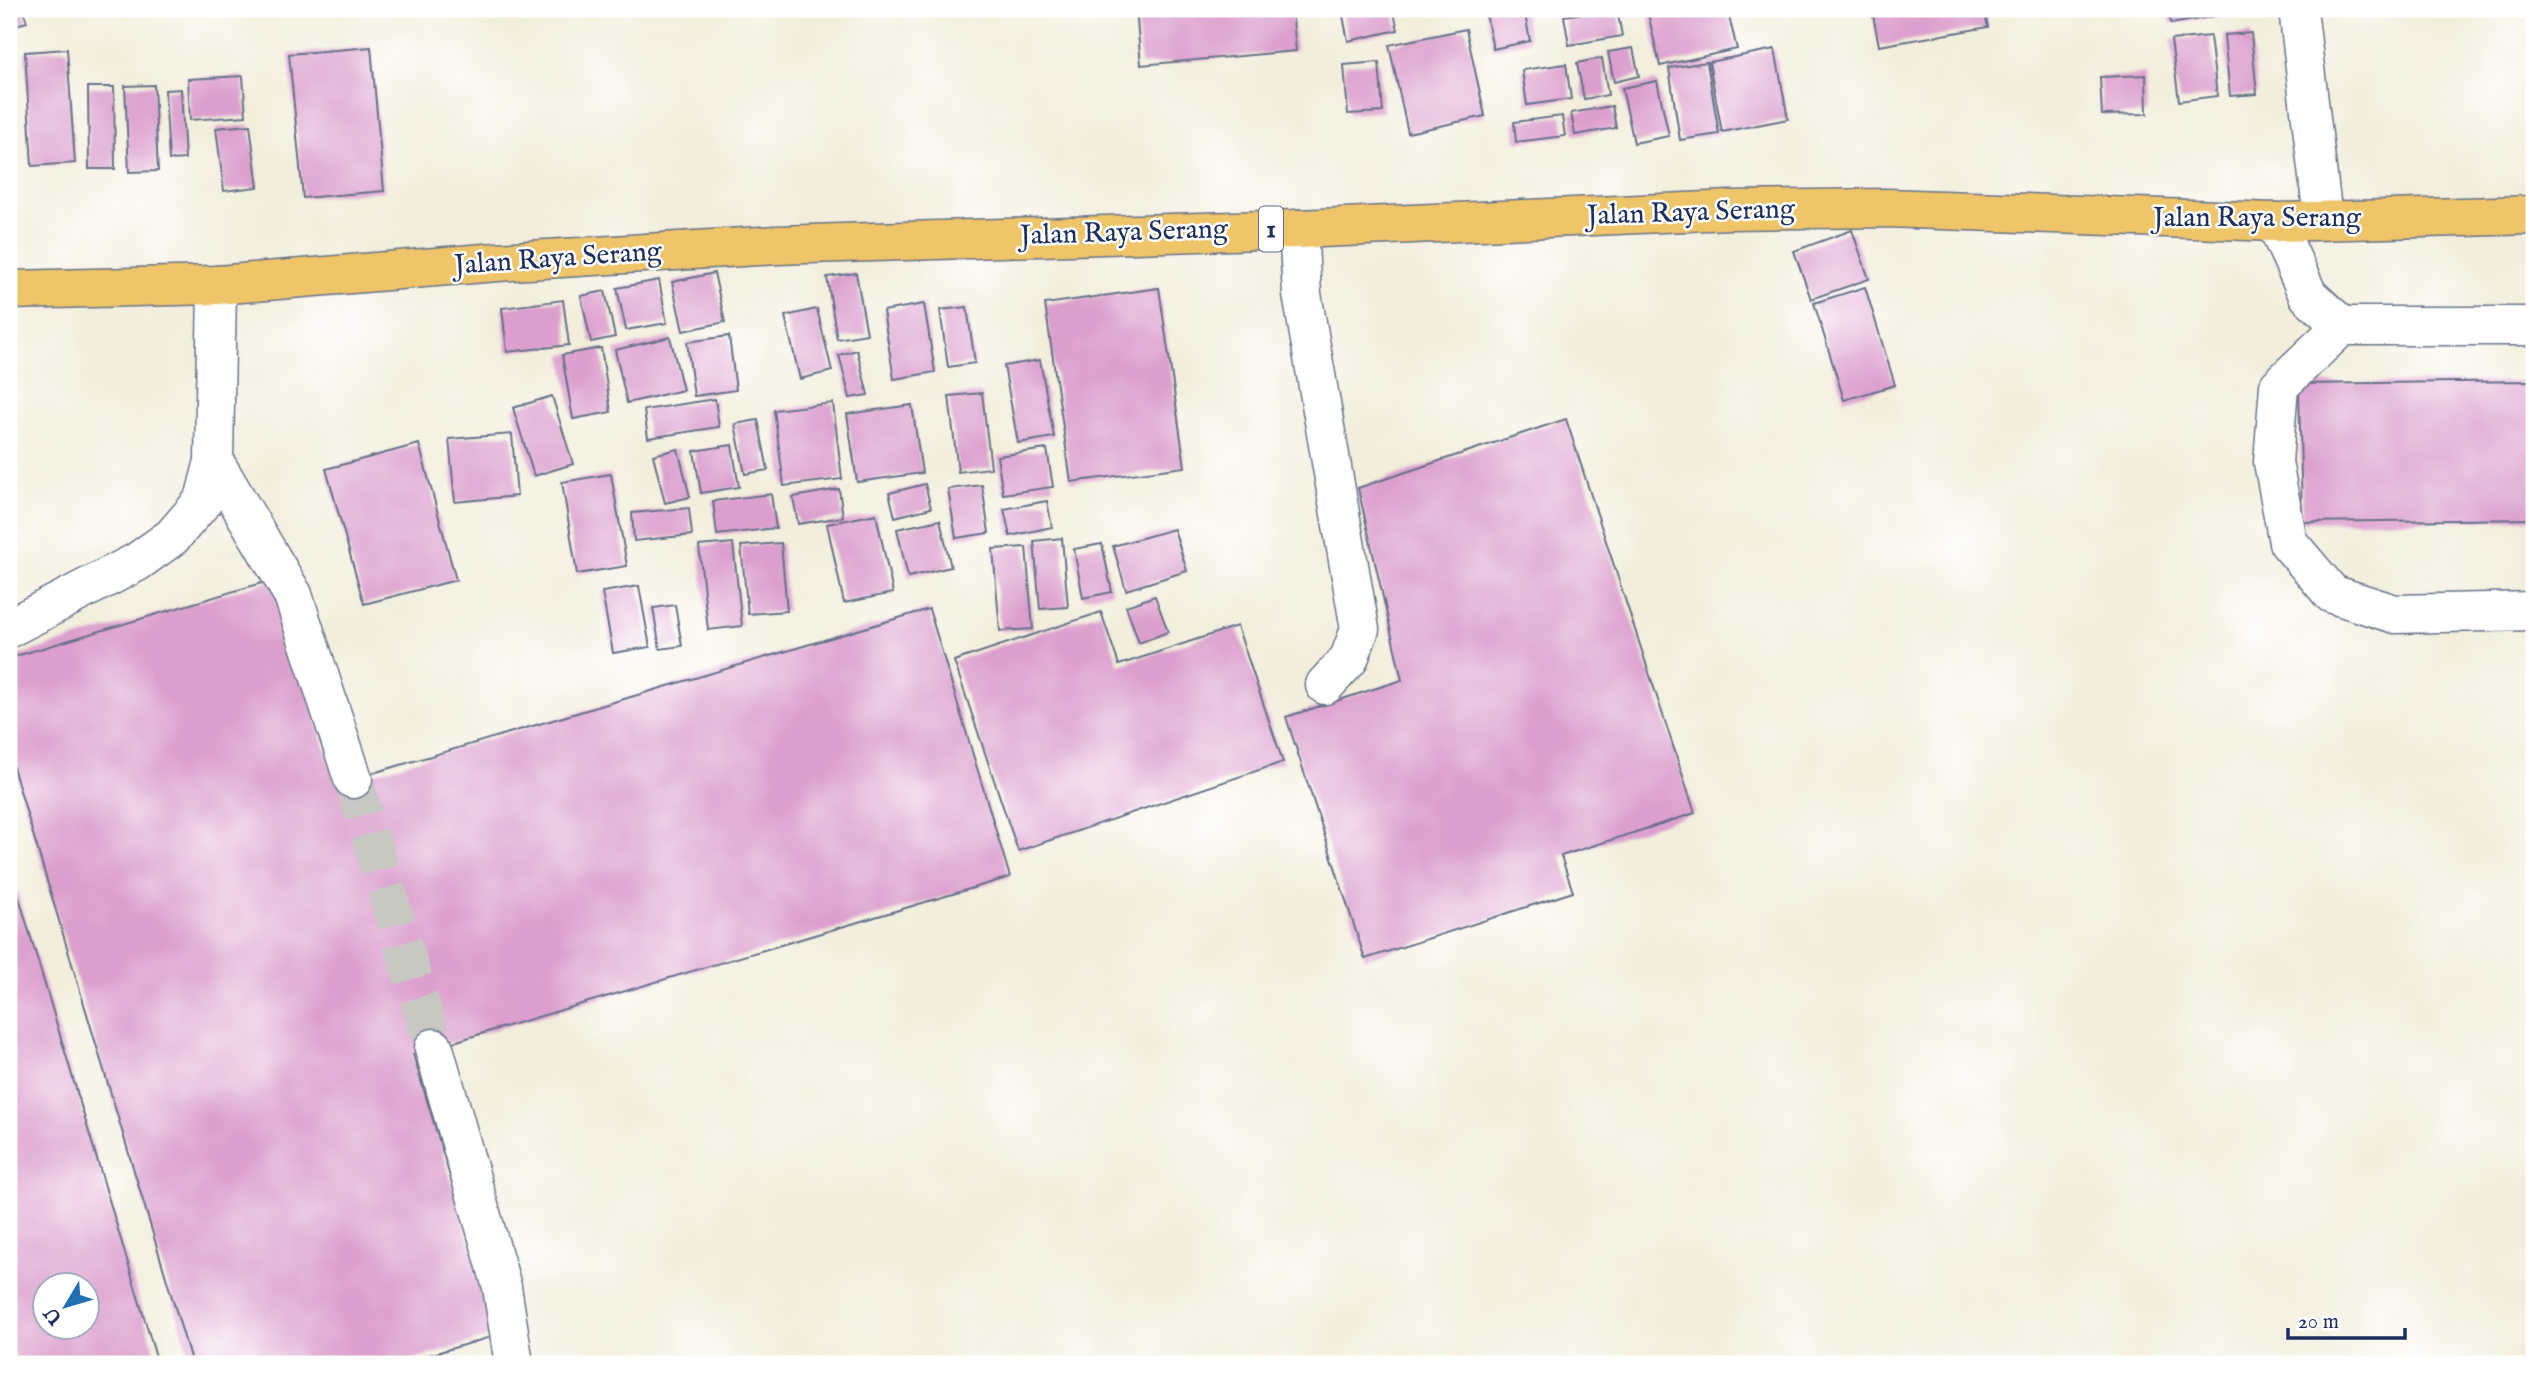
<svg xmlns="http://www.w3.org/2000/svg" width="2543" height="1373" font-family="'IM FELL English',serif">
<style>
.building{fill:#dca0ce;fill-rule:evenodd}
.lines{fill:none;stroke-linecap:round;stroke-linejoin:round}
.minor-tunnel{stroke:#c7c8c2;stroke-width:38;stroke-dasharray:38 19;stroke-linecap:butt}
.minor-casing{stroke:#66728a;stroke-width:41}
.highway-casing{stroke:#66728a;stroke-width:41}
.minor{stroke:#fff;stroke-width:38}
.highway{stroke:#eec569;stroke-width:38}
.labels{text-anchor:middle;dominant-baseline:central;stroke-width:5;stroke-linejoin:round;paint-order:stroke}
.shield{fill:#fff;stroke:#5f6d8e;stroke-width:2}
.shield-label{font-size:26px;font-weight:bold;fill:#1b2f5e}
.street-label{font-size:28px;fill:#1b2f5e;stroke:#fff}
</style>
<rect width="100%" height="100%" fill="#fff"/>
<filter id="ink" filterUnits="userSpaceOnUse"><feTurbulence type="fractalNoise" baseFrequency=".0143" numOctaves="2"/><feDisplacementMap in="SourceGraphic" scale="14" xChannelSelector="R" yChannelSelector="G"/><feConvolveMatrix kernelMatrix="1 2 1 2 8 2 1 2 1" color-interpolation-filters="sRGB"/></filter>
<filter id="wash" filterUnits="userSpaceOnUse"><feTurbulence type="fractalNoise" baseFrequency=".00686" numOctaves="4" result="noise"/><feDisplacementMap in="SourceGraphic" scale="28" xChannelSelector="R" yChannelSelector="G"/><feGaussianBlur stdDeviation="1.57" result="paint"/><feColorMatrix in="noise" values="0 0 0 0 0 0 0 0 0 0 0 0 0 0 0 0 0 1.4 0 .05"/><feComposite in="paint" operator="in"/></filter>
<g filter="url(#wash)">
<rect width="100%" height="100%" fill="#f2eedb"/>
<g id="blocks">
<g class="building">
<path d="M9,9H23L27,22L9,27Z"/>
<path d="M1136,9H1292L1296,51L1141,65Z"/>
<path d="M1375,9H1393L1398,30L1348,41L1343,16Z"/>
<path d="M1485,9H1524L1530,41L1493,49Z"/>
<path d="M1608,9H1617L1622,36L1569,45L1564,16Z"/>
<path d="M1647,9H1727L1737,49L1660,66Z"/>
<path d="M1879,9H1984L1988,27L1879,46L1872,10Z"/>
<path d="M2168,9H2249V10L2171,24Z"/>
<path d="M1466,29L1485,116L1408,133L1389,45Z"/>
<path d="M2251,33L2257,94L2230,96L2224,35Z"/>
<path d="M2210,36L2217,96L2179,101L2171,40Z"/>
<path d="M371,47L384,191L303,198L289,54Z"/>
<path d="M1633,48L1639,76L1614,82L1608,52Z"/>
<path d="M67,49L75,163L32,166L25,52Z"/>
<path d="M1775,49L1788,119L1722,132L1709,62Z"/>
<path d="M1602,58L1608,95L1584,99L1577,63Z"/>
<path d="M1379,62L1383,112L1348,114L1344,65Z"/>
<path d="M1707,62L1719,134L1680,140L1669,68Z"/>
<path d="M1566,64L1571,99L1527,105L1522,70Z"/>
<path d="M2146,75L2147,114L2102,115L2100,77Z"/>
<path d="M243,76L246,116L190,120L188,79Z"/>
<path d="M1657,81L1669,136L1634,143L1622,88Z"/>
<path d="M154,85L158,171L129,172L125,86Z"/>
<path d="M88,87H114L115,169H89Z"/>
<path d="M181,89L185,159L169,160L165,90Z"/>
<path d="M1612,106L1616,128L1575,135L1571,113Z"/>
<path d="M1562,116L1565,136L1516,142L1514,122Z"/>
<path d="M250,125L258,187L224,191L216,128Z"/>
<path d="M1852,230L1869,279L1811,299L1794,251Z"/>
<path d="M714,273L725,322L683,331L672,282Z"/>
<path d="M856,273L867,334L837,339L827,277Z"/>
<path d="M659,280L667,323L626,330L617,288Z"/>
<path d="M1865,287L1895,385L1844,400L1814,303Z"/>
<path d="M1159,288L1185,467L1071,482L1045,304Z"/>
<path d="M605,291L615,337L591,342L581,296Z"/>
<path d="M563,300L569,345L507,352L502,308Z"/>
<path d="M924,304L935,372L894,379L883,311Z"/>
<path d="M967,307L975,363L948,367L940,310Z"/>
<path d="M817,309L832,371L800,379L785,316Z"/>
<path d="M729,336L736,390L694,396L687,342Z"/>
<path d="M670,337L683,390L627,403L615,350Z"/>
<path d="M601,348L611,412L573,419L562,355Z"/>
<path d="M857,350L868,395L850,398L839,355Z"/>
<path d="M1040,360L1054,437L1018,443L1004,366Z"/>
<path d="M2534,381V519L2302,522L2299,384Z"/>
<path d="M982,393L991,468L958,472L949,396Z"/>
<path d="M552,396L573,464L534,476L513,408Z"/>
<path d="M715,399L719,427L648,438L644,410Z"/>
<path d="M833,403L842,479L784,486L774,410Z"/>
<path d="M912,405L922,473L857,482L847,414Z"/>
<path d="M1566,419L1695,813L1561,856L1573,892L1365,959L1286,717L1402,680L1358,488Z"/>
<path d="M758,420L768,470L745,474L735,424Z"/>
<path d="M512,434L517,496L455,502L449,439Z"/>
<path d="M419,444L456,580L364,604L326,469Z"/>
<path d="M732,445L739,487L701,493L694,451Z"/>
<path d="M678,449L690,497L665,503L653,455Z"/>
<path d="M1047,449L1053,487L1003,494L997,456Z"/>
<path d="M611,474L627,566L577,574L562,482Z"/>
<path d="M925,484L931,508L895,517L889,493Z"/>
<path d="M982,485L989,533L956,538L948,489Z"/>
<path d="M839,489L843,517L798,524L793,497Z"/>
<path d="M771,494L776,528L717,535L713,501Z"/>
<path d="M1047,501L1052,527L1010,536L1004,509Z"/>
<path d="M689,508L692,535L634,541L632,513Z"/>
<path d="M876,514L893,593L844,603L827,524Z"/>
<path d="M940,520L951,567L908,577L897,529Z"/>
<path d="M1174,529L1187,571L1126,590L1113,546Z"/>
<path d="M1062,538L1068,607L1040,609L1034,541Z"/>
<path d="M733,543L742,626L708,630L699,546Z"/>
<path d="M781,543L787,611L748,614L741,546Z"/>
<path d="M1102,544L1112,592L1083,598L1074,549Z"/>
<path d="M1026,547L1033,629L1000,631L993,549Z"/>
<path d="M275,579L336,784L929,609L1010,877L413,1054L498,1335L398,1364H192L9,754V658Z"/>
<path d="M639,586L650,647L613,653L602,592Z"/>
<path d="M1155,596L1168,632L1139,643L1126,606Z"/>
<path d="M675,605L682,646L660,649L653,608Z"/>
<path d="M1101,612L1119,665L1237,626L1283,762L1018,851L954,661Z"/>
<path d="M9,864L158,1364H9ZM46,1286H88V1328H46Z"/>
</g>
</g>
</g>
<g filter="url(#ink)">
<use href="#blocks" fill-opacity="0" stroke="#66728a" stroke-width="2"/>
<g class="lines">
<path class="minor-tunnel" d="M353,779L434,1048"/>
<defs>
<g id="minor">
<path d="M2298,9L2323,219"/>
<path d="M2275,222L2308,295L2342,326H2534"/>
<path d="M1298,229L1302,294L1360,629L1349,659L1325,685"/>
<path d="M2342,326L2279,386L2273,462L2288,542L2332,594L2395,614L2534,611"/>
<path d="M214,461L293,595L353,779"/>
<path d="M9,628L137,562L172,537L204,500L214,461L217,285"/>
<path d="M434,1048L502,1287L514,1364"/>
</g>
<path id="highway" d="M9,290L217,285L497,262L777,245L1298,229L1730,210L1886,208L2275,222L2534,215"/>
</defs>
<use href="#minor" class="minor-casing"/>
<use href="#highway" class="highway-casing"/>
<use href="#minor" class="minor"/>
<use href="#highway" class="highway"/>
</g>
</g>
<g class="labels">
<rect class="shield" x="1259" y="206.5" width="24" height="45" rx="5"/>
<g class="shield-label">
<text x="1271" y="229">1</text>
</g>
<g class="street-label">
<text transform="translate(1691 213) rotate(-2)">Jalan Raya Serang</text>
<text x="2257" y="218">Jalan Raya Serang</text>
<text transform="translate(1124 233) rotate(-2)">Jalan Raya Serang</text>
<text transform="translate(558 259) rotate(-4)">Jalan Raya Serang</text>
</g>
</g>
<rect width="2543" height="1373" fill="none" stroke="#fff" stroke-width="35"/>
<g transform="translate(66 1306) rotate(232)"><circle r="33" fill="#ffffff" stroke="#a4acbf" stroke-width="2"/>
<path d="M0-5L12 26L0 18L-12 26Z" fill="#1f6fb2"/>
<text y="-10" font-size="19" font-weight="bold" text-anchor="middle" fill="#1b2f5e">U</text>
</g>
<path d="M2288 1328v10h117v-10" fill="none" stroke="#1b2f5e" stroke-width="3.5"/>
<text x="2298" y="1328" font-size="21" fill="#1b2f5e" stroke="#ffffff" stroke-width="5" paint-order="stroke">20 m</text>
</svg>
